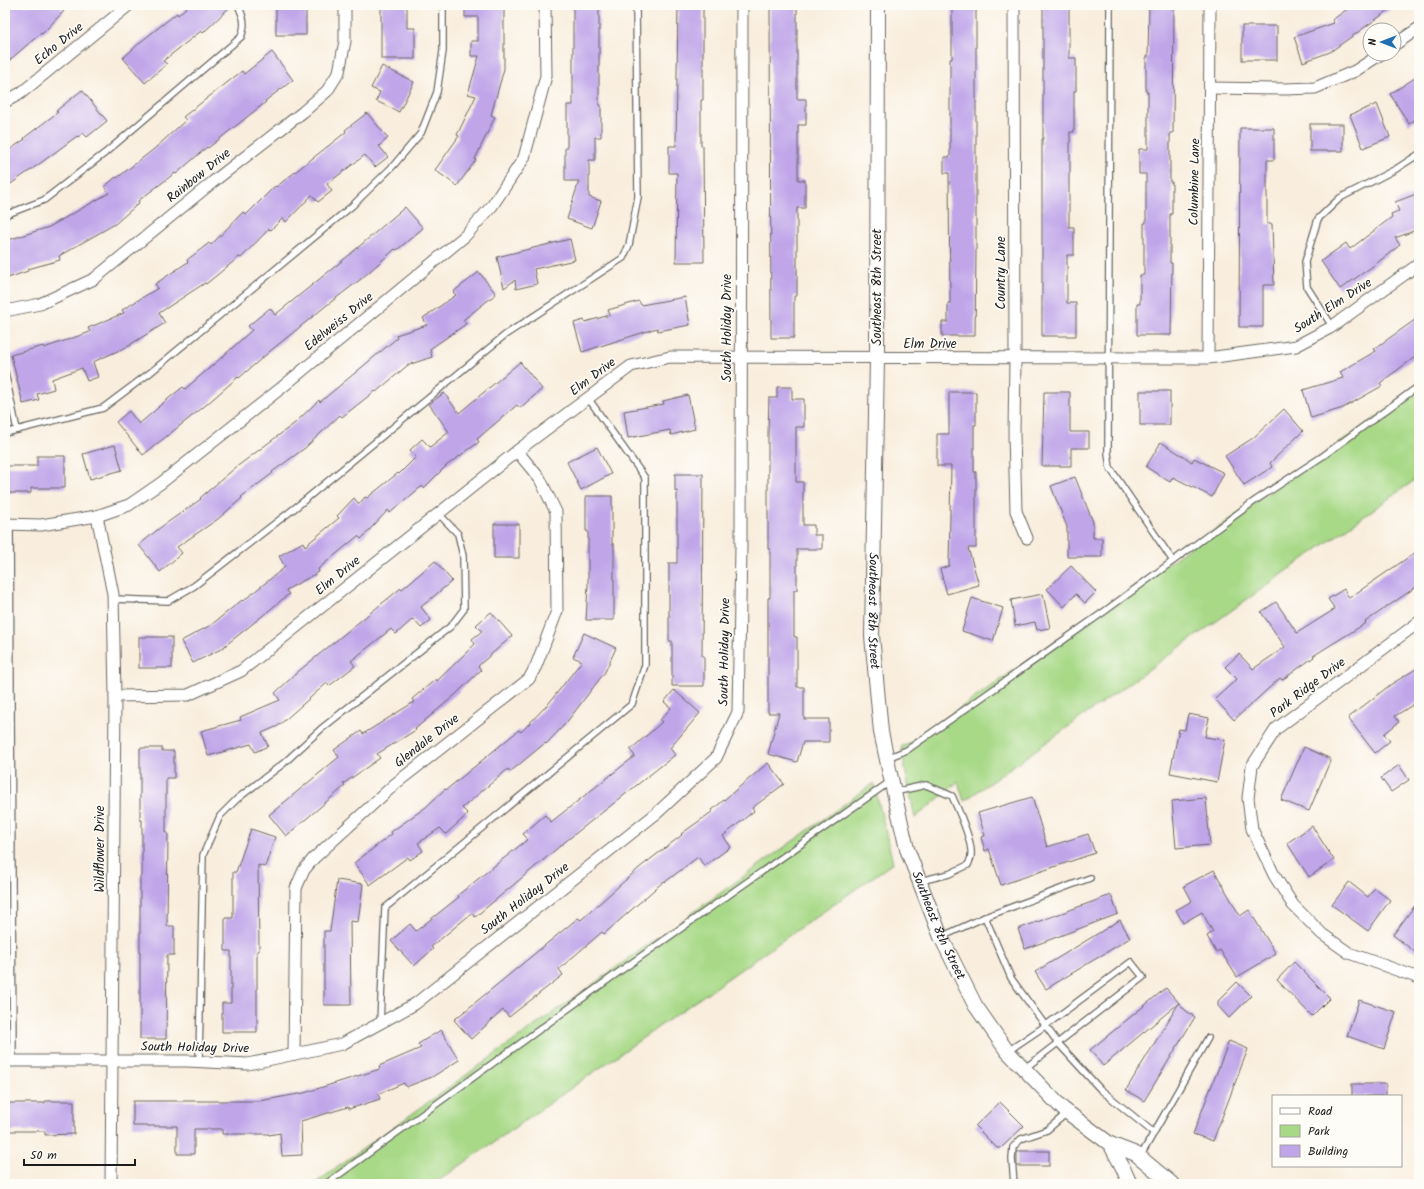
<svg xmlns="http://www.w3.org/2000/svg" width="1424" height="1189" font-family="Kalam,sans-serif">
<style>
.green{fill:#a8d987;stroke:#627a52}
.building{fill:#c0a5e9}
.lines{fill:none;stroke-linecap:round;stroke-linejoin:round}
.service-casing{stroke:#696660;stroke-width:8}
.minor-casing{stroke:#696660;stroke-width:13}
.tertiary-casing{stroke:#696660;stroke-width:16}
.service{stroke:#fff;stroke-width:5.5}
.minor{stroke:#fff;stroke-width:11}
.tertiary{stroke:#fff;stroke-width:14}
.labels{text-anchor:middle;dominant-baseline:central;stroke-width:3.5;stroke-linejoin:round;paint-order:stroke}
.street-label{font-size:13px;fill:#1c1c1c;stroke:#fdfcf7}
</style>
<rect width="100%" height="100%" fill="#fdfcf7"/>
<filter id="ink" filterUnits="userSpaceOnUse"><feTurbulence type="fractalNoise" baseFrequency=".025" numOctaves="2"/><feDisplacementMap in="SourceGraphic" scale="8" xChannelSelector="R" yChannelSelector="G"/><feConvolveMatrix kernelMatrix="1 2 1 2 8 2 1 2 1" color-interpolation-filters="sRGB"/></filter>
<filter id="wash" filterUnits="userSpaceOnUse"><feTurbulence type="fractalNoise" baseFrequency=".012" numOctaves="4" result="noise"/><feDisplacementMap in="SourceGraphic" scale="16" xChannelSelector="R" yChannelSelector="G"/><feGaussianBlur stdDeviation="0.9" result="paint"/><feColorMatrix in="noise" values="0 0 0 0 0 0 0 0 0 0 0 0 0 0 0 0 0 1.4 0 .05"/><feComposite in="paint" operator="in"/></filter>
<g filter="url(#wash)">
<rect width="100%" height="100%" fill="#f9eede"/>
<g class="green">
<path d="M1419,388V477L964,801L958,782L915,818L902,753V746L907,745Z"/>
<path d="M874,783L893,863L434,1184H314Z"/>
</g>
<g id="blocks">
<g class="building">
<path d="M9,5H59L64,11L42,34L41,33L5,64V8Z"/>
<path d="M189,5H232L203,33L201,31L163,61L167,64L145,83L123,58L143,40L177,13L178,15Z"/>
<rect x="276" y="5" width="30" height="30"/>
<path d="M381,5H407V28H415V59H381Z"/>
<path d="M465,5H504V69L491,115L495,117L475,159L476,160L457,186L435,170L459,136L457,135L476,96L468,94L479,56H471V41H478V17H465Z"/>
<path d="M573,5H599V105H601V137H595V160H589V197L601,201L592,228L567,219L579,181H565V148H567V105H573Z"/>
<path d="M678,5H703V100H701V146H703L704,262H676L677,173H669V146H676Z"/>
<path d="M770,5H797V99H806V125H798V180H805V208H797V296H794V338H771Z"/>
<path d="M952,5H976V253L975,336H942V322H948V303H950L949,173H944V157H950V59H952Z"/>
<path d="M1043,5H1069V58H1076V91H1074V132H1070V173H1069V227H1074V255H1067V303H1076V336H1042V139H1043Z"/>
<path d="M1149,5H1174L1173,133H1170V182H1172V214H1170V263H1172L1171,335H1137V304H1140V275H1144V223H1146V174H1139V149H1148V92H1146V57H1148Z"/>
<path d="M1353,5H1396L1330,52L1303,62L1294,37L1334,23L1332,20Z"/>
<rect x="1242" y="26" width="35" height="34"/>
<path d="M272,52L293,80L265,101L266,102L208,148L207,147L176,174L175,173L138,201L139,203L115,224L59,256L60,260L28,269V271L5,279V241L49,227L109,193L104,187L116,177L117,178L154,149L186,120L183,117L242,71L244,74Z"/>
<path d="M382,66L414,82L399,112L376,101L380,92L371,88Z"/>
<path d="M1415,78L1419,84V117L1409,124L1390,94Z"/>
<path d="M82,90L107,121L87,137L83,133L78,137L77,136L42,162L5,188V153L25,139L24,138L58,112L56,111Z"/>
<path d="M1377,104L1390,137L1363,148L1350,115Z"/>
<path d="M367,113L388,138L379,146L388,157L375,167L365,155L327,184L332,191L318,202L312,195L286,222L283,218L271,230L269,229L241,258L239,257L206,284L205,283L159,313L165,323L131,344V345L93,362L98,377L87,381L82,368L52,379L54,389L37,394L39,400L23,404L11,355L43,346L44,348L90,332L88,328L124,313L122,310L158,288L155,284L188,262L187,260L209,243L211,245L243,212L246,215L275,186L276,187L346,132L345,130Z"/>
<rect x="1310" y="124" width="33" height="27"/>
<path d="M1240,128H1274V160H1267V224H1272L1274,285H1263V327H1239Z"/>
<path d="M1419,193V229L1395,238L1400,245L1373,266L1340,289L1321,261L1346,243L1350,249L1392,217L1391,214L1399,211L1395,202Z"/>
<path d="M405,207L423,228L397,250L395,249L361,279L327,305L269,352L239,378L238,377L206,405L143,455L116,422L129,411L139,424L159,407H158L183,387L185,389L221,358L252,330L248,326L270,308L275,315L348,256Z"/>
<path d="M570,239L575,260L534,269L537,284L516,289L515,280L504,288L497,257Z"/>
<path d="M479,272L496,294L463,320L466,324L430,349L432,357L408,365L376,392L375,391L342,417L340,415L305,448L272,472L273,473L241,497L242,498L218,519L177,547L182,553L160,572L139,545L161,527L201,499L200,498L235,468L295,423L319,400L320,402L397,338L396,335L427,325L423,318L456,295L453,292Z"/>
<path d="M685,297L690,325L658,331L657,328L582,352L574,323L584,320L585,322L610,315L608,310L639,301L641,305Z"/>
<path d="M1419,317V354L1380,383L1382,386L1343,408L1311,418L1303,390L1343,378L1340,372L1376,351L1374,349Z"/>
<path d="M520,362L542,389L520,408L517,405L477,439L479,442L446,466L424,488L422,486L390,513L388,510L361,539L358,536L318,569L319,572L286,590L289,594L261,617L221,649L193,663L181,641L211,625L242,600L243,601L285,567L279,556L303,542L305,546L339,518L337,516L354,498L359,504L365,497L367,498L398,473L399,474L416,457L410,450L422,439L430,447L449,432L429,404L444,393L459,413Z"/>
<path d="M777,387H792V399H804V427H796V482H803V525H814V535H822V549H797V590H794V637H797V687H804V719H829V742H803L797,762L768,754L779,713H768V598H770V549H768V433L769,398H777Z"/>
<rect x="1140" y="391" width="30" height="34"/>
<path d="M949,392H976V425H974V472H976V548H968L979,585L947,594L940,569L949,566L951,466H937V434H949Z"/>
<path d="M1044,392H1070V432H1089V448H1071V466H1042Z"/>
<path d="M688,395L695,429L671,435L670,430L628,438L624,411L664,404L663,401Z"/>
<path d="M1284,409L1303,431L1270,463L1272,467L1244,485L1225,456L1253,438Z"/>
<path d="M1161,442L1192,462L1194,458L1224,473L1212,497L1173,477L1170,482L1146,467Z"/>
<path d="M115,445L122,470L90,479L83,454Z"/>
<path d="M597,447L611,474L581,490L567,462Z"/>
<path d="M37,456H65V488H31V493H5V466H37Z"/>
<path d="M675,474H703L702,656H704V686H672V641H669V563H677V491H675Z"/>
<path d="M1075,477L1093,522V538H1102V557H1067V527L1051,486Z"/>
<path d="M586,496H612V544H614V620H586L588,585V531H586Z"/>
<rect x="494" y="524" width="25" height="34"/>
<path d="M1419,550V585L1365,622L1366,623L1313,656L1314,657L1282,680L1280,678L1234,720L1215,699L1237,679L1225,667L1239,654L1253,669L1285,647L1261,612L1276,602L1297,633L1335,609L1328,599L1344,589L1349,598Z"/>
<path d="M435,561L452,581L421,607L431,620L421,628L413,619L396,634L391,629L351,661L355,666L329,686L327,683L278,726L262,733L268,746L255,752L251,744L208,756L201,731L241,720L240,717L280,700L275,693L300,670L401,588L402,589Z"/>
<path d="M1071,566L1096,592L1085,603L1076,594L1064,607L1047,589Z"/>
<path d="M1043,594L1050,628L1037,630L1035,622L1015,626L1011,600Z"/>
<path d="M972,598L1003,608L993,641L962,631Z"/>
<path d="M491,612L512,636L478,666L481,670L455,695L415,729L416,730L377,754L380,758L343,784L345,786L286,836L269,815L339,757L334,750L361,731L363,734L414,702L412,699L436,679L437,681L475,644L472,639L482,631L476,625Z"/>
<path d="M584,633L616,648L605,672L566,723L546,744L545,743L510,772L508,769L462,808L468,814L446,834L440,828L418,843L423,851L410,860L408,857L370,885L354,863L392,834L391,832L426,807L445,789L446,790L519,730L521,732L549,703L582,661L573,657Z"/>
<rect x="139" y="637" width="33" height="31"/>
<path d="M1419,667V701L1395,716L1399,722L1384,734L1390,741L1375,753L1348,718L1390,685Z"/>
<path d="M674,690L700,713L670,748L675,755L566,841L475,917L472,913L431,947L433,949L414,966L391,941L410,924L416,931L459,897L458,895L528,839L523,834L545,815L551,822L635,756L630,750L662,722L660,720L671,708L664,702Z"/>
<path d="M1188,714L1209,718L1205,737L1225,740L1217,782L1170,773L1179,729L1185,730Z"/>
<path d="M1304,747L1331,759L1309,811L1281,800Z"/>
<path d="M140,748H162V751H174V778H166V833H168L167,926H174V955H167L166,1039H140V876H142V820H140Z"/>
<path d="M768,763L784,784L752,808L754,811L723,836L731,847L704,866L698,857L665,882L664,881L604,934L602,932L559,969L563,975L509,1017L503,1010L471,1039L454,1020L578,918L581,920L639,868L682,835L681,834L713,811L712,810Z"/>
<path d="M1399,765L1409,780L1391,792L1381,778Z"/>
<path d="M1032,797L1047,847L1088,834L1095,853L1001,885L989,849L985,851L981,837L985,836L978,813Z"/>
<path d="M1206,798L1210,845L1176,848L1172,801Z"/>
<path d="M1312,826L1334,860L1309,877L1287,843Z"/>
<path d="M251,829L275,837L265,867L258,865L259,951H257V1032H222V1003H231V951H225V918H233V872H236Z"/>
<path d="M1214,870L1240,916L1249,910L1276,954L1237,977L1220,950L1216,952L1207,936L1213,932L1202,912L1183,923L1176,910L1192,901L1184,886Z"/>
<path d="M337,880L363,884L358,922L350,921L351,1005H324V931H330Z"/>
<path d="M1349,882L1368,897L1374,888L1390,900L1368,931L1332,905Z"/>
<path d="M1111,895L1118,914L1025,949L1018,929Z"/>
<path d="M1419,900V955L1393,935Z"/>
<path d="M1120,920L1130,938L1046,989L1035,972Z"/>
<path d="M1294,962L1330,998L1312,1016L1277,980Z"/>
<path d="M1237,982L1251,996L1229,1018L1218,1006V1001Z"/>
<path d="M1166,988L1179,1003L1103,1066L1090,1050Z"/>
<path d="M1359,1000L1396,1012L1384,1049L1347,1036Z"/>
<path d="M1179,1003L1185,1010L1195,1017L1144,1101L1126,1090Z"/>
<path d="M441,1030L459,1060L432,1077L406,1087L404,1083L378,1094L380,1099L349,1109L348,1107L301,1121L302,1155L282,1156L280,1133L269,1135V1134H222V1129H194V1154H177V1126H133V1101H259L304,1093L380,1069L379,1066L421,1048L418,1044Z"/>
<path d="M1229,1041L1248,1049L1213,1141L1193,1134Z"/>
<rect x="1352" y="1084" width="34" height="12"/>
<path d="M45,1101H74V1134L45,1135V1131H7V1103H45Z"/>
<path d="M1000,1102L1024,1126L1001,1148H997L975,1126Z"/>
<rect x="1017" y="1151" width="32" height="15"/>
</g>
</g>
</g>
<g filter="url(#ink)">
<use href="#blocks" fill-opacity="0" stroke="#696660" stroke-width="1"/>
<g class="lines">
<defs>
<g id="service">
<path d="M1110,5L1108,453L1110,468L1173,561"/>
<path d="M5,215L44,200L105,153L241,37C246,24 244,18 238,5"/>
<path d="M1332,326L1307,287L1305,262L1318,219L1340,198L1396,169L1419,154"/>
<path d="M5,372L17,430"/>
<path d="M5,433L103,408L151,372L352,206L393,166L421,133L437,92L443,51V5"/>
<path d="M10,524L13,1061"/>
<path d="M113,599L168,601L194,586L300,504L505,335L623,258L629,245L638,197L636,5"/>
<path d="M887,758L907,750L1105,611L1256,500L1323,456L1419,386"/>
<path d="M894,792L926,785L952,796C958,809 973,843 971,856C971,859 969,862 968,865L949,874L920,881"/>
<path d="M985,917L1090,878"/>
<path d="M941,937L985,917L1011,978L1058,1043L1100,1089L1154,1133"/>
<path d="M380,1023L385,908L632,704L645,665V478L588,398"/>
<path d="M1008,1051L1045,1026L1131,962L1143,977L1024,1069"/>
<path d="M199,1062L203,855L220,816L237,799L284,763L321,729L451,626L464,609L463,556L458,534L439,514"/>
<path d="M1140,1157L1208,1038"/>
<path d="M326,1184L623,969L891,781"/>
<path d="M1014,1184L1012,1159L1013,1147L1021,1139L1047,1130L1067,1113"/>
</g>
<g id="minor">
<path d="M1014,5L1015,358L1014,434L1016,511L1027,538"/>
<path d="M1394,45L1419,28"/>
<path d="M1210,88L1285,89L1315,88L1355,71L1381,54"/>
<path d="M5,102L21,93L129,5"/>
<path d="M5,311L40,304L94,279L214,181L303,112L327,91L339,72L345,41V5"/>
<path d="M1208,358L1210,5"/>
<path d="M97,516L113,594L115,696L111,1184"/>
<path d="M5,524L41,525L97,516L129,505L161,483L280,389L465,236L492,206L524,158L546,76L545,5"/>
<path d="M1419,622L1276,729L1252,766L1248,798L1252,829L1274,875L1293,905L1322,934L1349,953L1419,978"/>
<path d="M115,696L188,695L241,671L517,451L631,366L670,357L1208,358L1296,346L1330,328L1419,264"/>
<path d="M294,1054L296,888L304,870L314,858L395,784L529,679L536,666L557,611L556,512L540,479L517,451"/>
<path d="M5,1061H187L248,1064L342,1044L415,1004L657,813L716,758L738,712L741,547L742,5"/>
</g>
<g id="tertiary">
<path id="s1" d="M878,5L877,358L872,636L881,732L895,797L907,849L941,937L975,1005L1007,1051L1063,1109L1110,1144L1136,1154L1172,1184"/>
<path d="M1110,1144L1122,1166L1130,1184"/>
</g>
</defs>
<use href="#service" class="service-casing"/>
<use href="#minor" class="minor-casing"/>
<use href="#tertiary" class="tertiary-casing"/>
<use href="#service" class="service"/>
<use href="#minor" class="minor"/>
<use href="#tertiary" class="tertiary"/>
</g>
</g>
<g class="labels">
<g class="street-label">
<text transform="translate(59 44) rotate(-39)">Echo Drive</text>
<text transform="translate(199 176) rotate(-39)">Rainbow Drive</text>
<text transform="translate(1195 182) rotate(-89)">Columbine Lane</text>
<text transform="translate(1001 273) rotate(-90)">Country Lane</text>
<text transform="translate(877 287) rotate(-90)">Southeast 8th Street</text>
<text transform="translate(1333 306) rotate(-33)">South Elm Drive</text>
<text transform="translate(339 322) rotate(-39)">Edelweiss Drive</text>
<text transform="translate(727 328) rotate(-90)">South Holiday Drive</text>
<text x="930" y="344">Elm Drive</text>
<text transform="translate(593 377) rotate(-37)">Elm Drive</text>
<text transform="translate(338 576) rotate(-39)">Elm Drive</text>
<text stroke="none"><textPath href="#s1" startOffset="606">Southeast 8th Street</textPath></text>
<text transform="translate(725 652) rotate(-89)">South Holiday Drive</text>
<text transform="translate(1308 688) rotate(-37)">Park Ridge Drive</text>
<text transform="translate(427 741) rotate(-38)">Glendale Drive</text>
<text transform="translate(100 849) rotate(-90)">Wildflower Drive</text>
<text transform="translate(525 899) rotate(-38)">South Holiday Drive</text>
<text stroke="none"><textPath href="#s1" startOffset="930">Southeast 8th Street</textPath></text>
<text transform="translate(195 1048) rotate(1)">South Holiday Drive</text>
</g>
</g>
<rect width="1424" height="1189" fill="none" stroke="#fdfcf7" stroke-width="20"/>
<rect x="1272" y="1095" width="130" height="72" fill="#fdfcf7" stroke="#a3a29f"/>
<rect x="1280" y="1108" width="20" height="6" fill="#ffffff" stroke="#a3a29f"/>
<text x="1308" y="1115" font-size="12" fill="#1c1c1c">Road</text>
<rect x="1280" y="1125" width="20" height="12" fill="#a8d987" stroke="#a3a29f"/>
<text x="1308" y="1135" font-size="12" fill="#1c1c1c">Park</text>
<rect x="1280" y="1145" width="20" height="12" fill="#c0a5e9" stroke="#a3a29f"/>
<text x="1308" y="1155" font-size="12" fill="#1c1c1c">Building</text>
<g transform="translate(1382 42) rotate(270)"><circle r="19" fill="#fdfcf7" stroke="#a3a29f"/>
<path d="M0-3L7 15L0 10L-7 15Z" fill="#1f6fb2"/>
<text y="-6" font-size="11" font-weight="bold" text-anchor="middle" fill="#1c1c1c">N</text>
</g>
<path d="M24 1159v6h111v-6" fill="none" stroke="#1c1c1c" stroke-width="2"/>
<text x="30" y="1159" font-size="12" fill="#1c1c1c" stroke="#fdfcf7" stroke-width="3" paint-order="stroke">50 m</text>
</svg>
